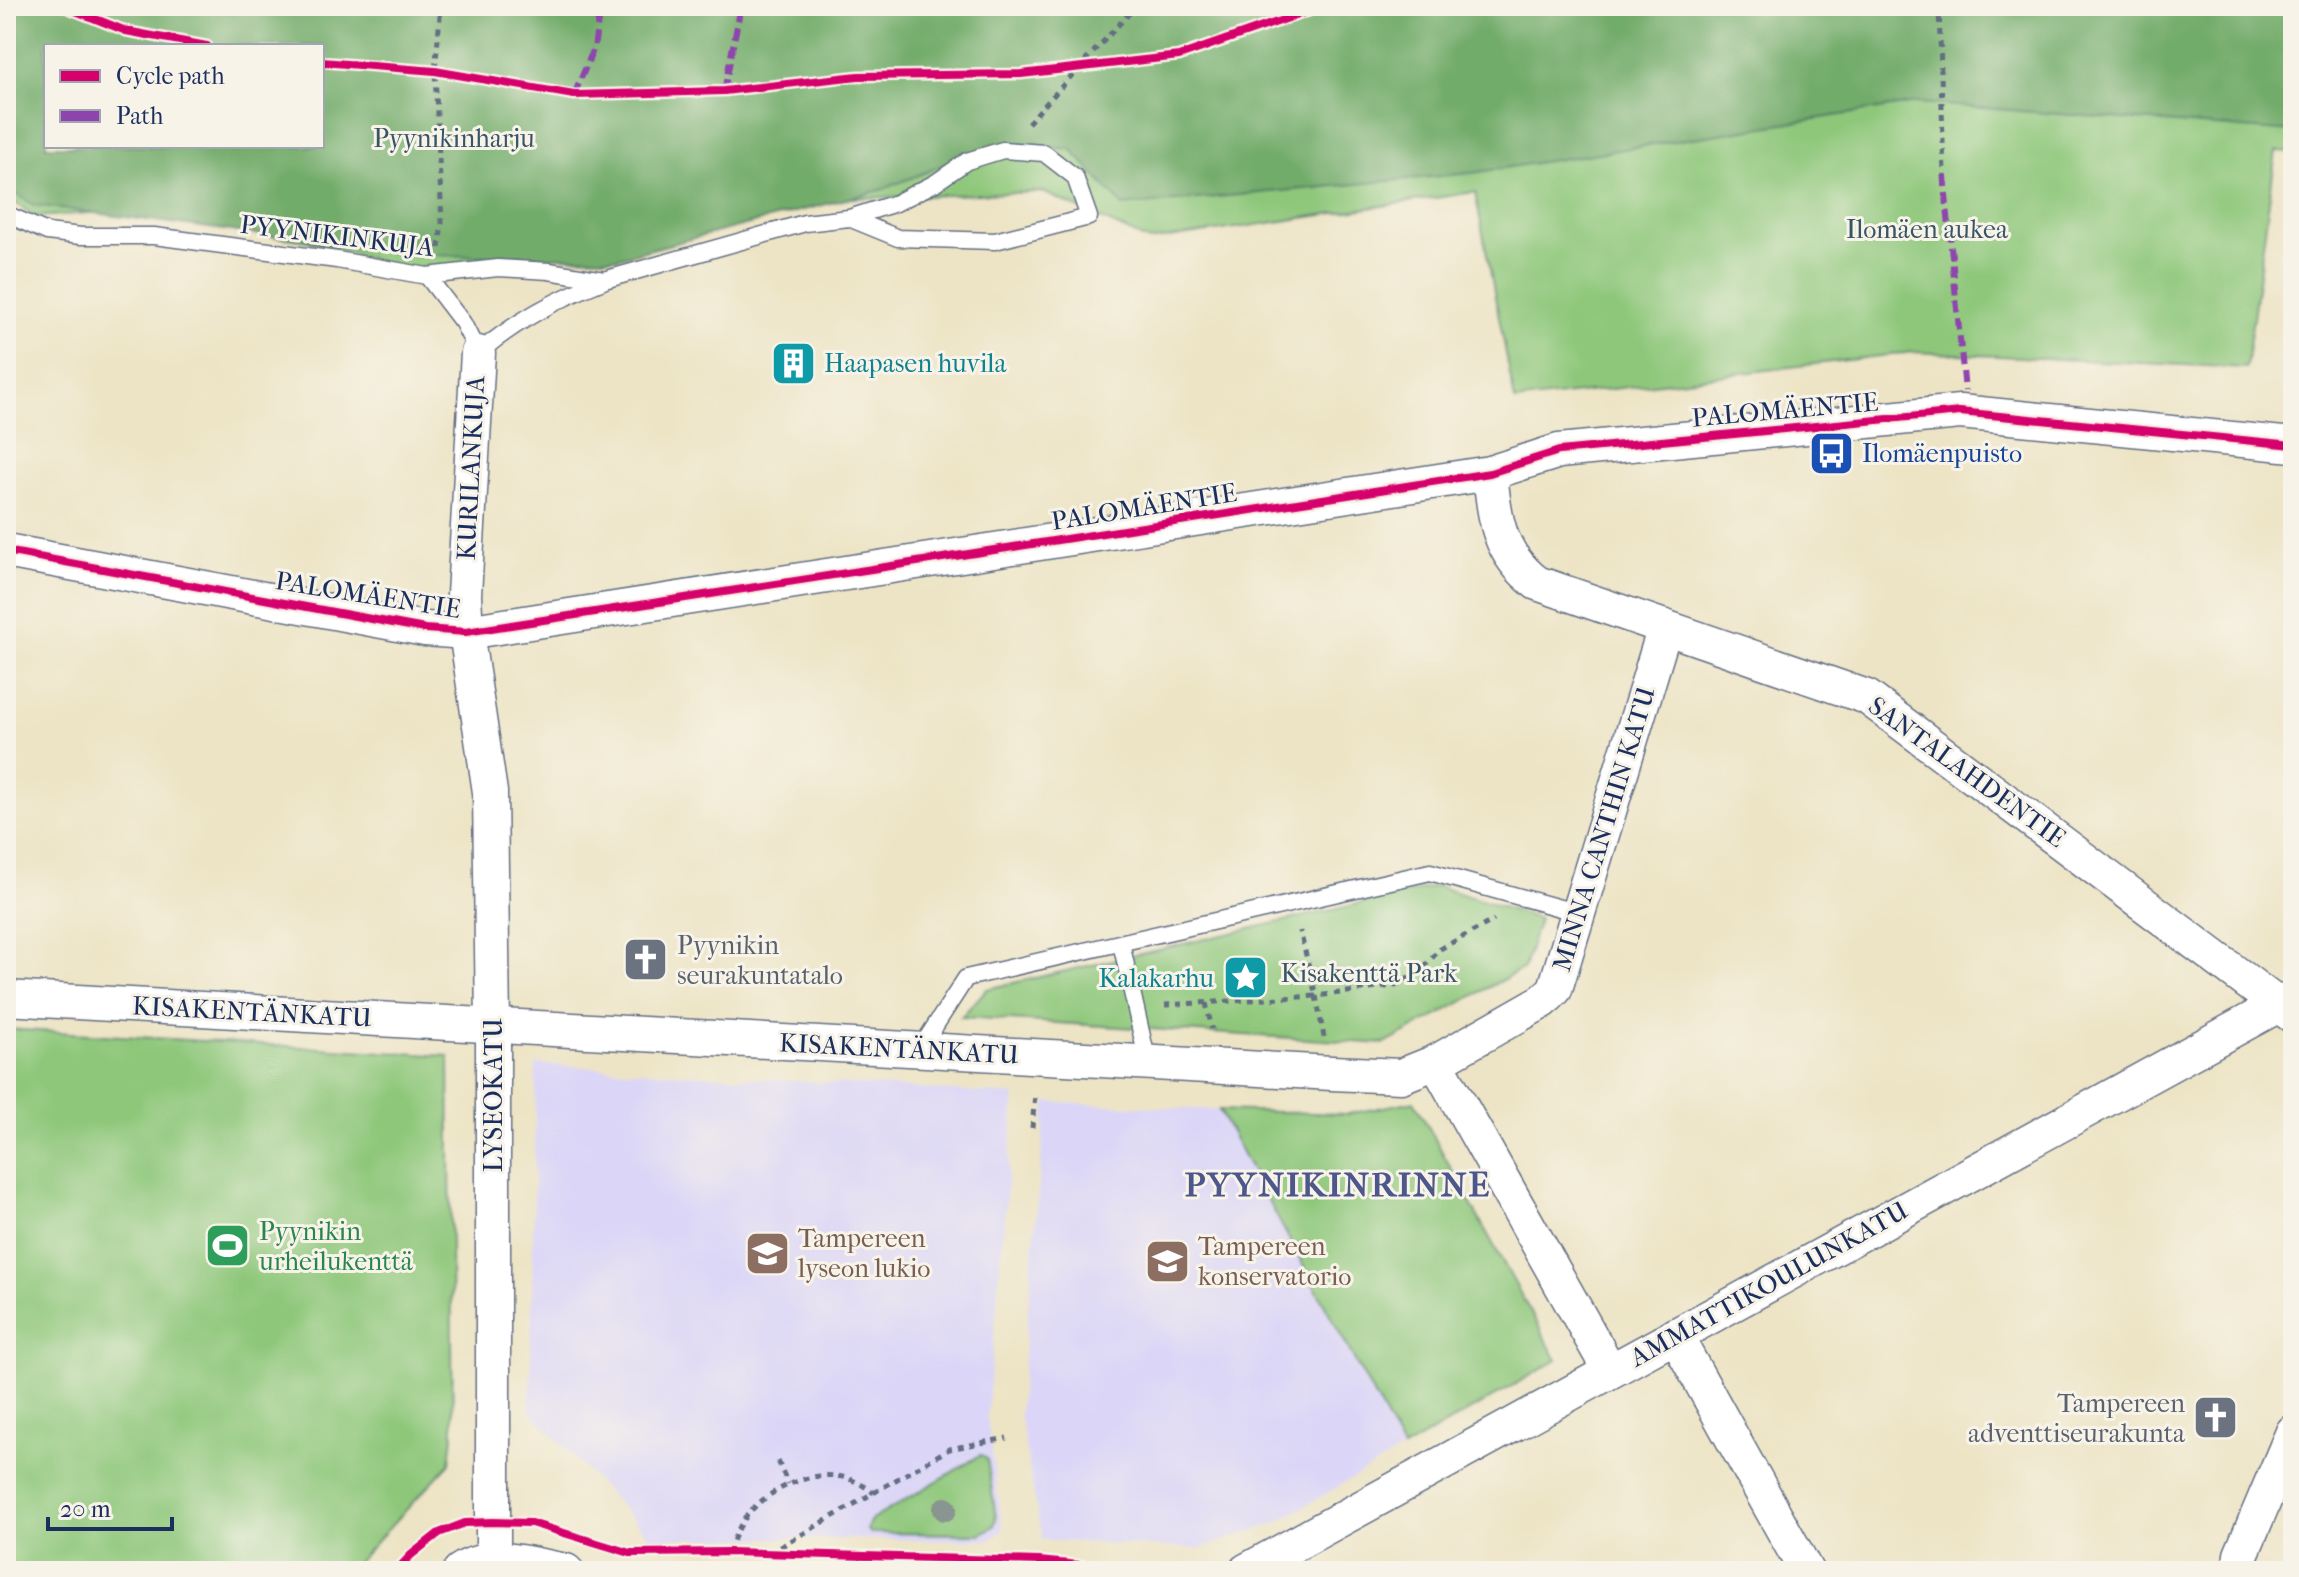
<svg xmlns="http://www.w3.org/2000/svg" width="2299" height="1577" font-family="'IM FELL French Canon',serif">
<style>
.built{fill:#dbd6f7}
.green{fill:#8ec77a;stroke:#547b6c;stroke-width:2;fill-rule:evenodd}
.forest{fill:#72ac6a;stroke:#466e64;stroke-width:2;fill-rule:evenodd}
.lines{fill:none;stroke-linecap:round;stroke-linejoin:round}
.service-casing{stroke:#646e82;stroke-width:19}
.minor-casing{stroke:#646e82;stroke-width:37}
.path{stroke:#646e82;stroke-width:5;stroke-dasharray:6 6;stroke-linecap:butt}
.service{stroke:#fff;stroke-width:16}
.minor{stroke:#fff;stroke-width:34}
.quiet{stroke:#8e44ad;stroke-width:6;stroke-dasharray:12 6;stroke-linecap:butt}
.cycleway-casing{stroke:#f7f3e8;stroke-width:13}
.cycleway{stroke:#d6006c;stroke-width:8}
.tree{fill:#899590}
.labels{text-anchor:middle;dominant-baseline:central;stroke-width:6;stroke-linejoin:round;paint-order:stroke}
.park-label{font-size:26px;fill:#385565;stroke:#f7f3e8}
.street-label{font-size:26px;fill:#1b2f5e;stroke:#f7f3e8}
.culture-label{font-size:26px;fill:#0d838f;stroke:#f7f3e8;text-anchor:start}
.transit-label{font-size:26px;fill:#164399;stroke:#f7f3e8;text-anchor:start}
.worship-label{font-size:26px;fill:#5b616d;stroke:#f7f3e8;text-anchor:start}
.leisure-label{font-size:26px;fill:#27864d;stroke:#f7f3e8;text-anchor:start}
.education-label{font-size:26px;fill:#785e54;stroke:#f7f3e8;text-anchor:start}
.district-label{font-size:34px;font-weight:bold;letter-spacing:2px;fill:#4e578c;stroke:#f7f3e8}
</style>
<rect width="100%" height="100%" fill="#f7f3e8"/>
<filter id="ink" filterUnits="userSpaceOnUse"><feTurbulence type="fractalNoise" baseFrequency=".0125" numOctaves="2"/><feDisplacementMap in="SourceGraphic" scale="16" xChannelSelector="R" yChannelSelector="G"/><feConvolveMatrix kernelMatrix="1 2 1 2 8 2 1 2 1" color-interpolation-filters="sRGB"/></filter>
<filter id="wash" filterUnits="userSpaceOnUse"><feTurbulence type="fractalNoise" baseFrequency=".006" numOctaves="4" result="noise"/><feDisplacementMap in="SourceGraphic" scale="32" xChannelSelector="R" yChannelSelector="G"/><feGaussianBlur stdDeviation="1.8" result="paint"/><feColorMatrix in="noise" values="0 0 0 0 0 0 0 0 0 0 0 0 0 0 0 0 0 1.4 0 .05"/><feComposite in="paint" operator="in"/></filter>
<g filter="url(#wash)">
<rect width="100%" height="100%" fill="#ede4c5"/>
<g class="built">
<path d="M536,1064L1015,1095L987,1417L1003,1530L991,1540L651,1538L530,1411Z"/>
<path d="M1046,1102L1219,1110L1403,1449L1276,1523L1199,1549L1042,1540L1019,1412Z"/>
</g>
<g class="green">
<path d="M6,6H2293V152L2276,151L2246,368L1913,352L1515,401L1475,192L1149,241L1043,192L798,200L432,277L186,206L35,217L6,196ZM46,46H322V146H46Z"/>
<path d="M1437,886L1539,919L1524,968L1385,1044L961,1017L987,989Z"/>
<path d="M6,1029L449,1056L453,1435L450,1463L349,1571H6Z"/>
<path d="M1414,1101L1557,1360L1403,1449L1219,1110L1348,1114Z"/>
<path d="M981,1455L987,1459L996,1518L994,1526L980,1534L871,1533L867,1530L870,1521Z"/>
</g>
<path class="forest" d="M6,6H2293V132L1917,103L1472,173L1123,206L1071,149L999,143L881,190L617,258L415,255L34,205L6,188ZM46,46H322V146H46Z"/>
</g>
<g filter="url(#ink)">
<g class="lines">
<defs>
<g id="service">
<path d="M6,214L47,232L81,236H154L337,260L427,276L498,268L549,271L604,280L805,223L849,218L896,203L935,183L967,161L1003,150L1044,153L1075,177L1089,217L995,241L898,238L849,218"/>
<path d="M427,276L463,323L478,353C518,320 555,300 603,281"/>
<path d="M1121,943L1148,1063"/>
<path d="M920,1049L966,978L1430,872L1578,913"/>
</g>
<g id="minor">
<path d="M478,353L464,595L466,632L490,792L493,1026V1559"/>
<path d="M1490,473C1495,520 1498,553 1537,583L1867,697L2293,1016"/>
<path d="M6,551L425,629L466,632L1490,473L1559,451L1960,412L2293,445"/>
<path d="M6,998L1332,1073L1401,1076L1436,1062L1610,1371"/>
<path d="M1436,1062L1543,1001L1555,989L1665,627"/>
<path d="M1675,1335L1806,1571"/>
<path d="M460,1571C491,1550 532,1565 566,1571"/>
<path d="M1246,1571L2293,997"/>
<path d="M2239,1571L2241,1555L2293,1432"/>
</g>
</defs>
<use href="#service" class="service-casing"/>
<use href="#minor" class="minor-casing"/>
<g class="path">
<path d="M1939,6L1944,175"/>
<path d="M1028,123L1136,6"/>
<path d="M439,248L442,223L435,71L441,6"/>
<path d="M1206,1003L1212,1029"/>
<path d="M1165,1005L1316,996L1300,931"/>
<path d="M1324,1037L1316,996L1394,986L1422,969L1440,949L1494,920"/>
<path d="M1032,1128L1035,1094"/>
<path d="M778,1461L788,1484"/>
<path d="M729,1552C734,1538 739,1525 749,1513C771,1487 819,1466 852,1480C860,1483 867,1488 874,1493"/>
<path d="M770,1553L949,1449L1007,1438"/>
<path d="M1039,1561V1571"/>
</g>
<use href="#service" class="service"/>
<use href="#minor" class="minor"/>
<g class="quiet">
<path d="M724,91L741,6"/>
<path d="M574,95L594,48L600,6"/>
<path d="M1944,175L1965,391"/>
</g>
<defs>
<g id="cycleway">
<path d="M63,6L126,31L207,46"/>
<path d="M322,62L435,71L574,95L724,91L858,76L1021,74L1179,56L1323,6"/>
<path d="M6,551L425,629L466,632L1490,473L1559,451L1960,412L2293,445"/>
<path d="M396,1571L411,1555L439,1533L465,1523L492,1522L531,1523L630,1553L729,1552L1039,1561L1139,1571"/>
</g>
</defs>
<use href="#cycleway" class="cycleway-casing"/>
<use href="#cycleway" class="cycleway"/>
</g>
<circle class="tree" cx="945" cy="1509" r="12"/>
</g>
<defs>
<symbol id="building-square" viewBox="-11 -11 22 22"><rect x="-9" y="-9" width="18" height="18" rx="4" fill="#0f9aa8" stroke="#f7f3e8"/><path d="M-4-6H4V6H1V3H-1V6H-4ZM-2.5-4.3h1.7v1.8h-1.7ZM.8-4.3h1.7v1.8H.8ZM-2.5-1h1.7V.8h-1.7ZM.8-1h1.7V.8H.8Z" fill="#fff"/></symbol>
<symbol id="bus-square" viewBox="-11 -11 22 22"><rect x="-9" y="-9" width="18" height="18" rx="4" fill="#1a4fb4" stroke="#f7f3e8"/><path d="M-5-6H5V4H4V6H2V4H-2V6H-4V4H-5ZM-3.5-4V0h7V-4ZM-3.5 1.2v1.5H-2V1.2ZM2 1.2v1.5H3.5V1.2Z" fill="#fff"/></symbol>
<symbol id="church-square" viewBox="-11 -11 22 22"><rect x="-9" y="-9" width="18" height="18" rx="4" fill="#6b7280" stroke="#f7f3e8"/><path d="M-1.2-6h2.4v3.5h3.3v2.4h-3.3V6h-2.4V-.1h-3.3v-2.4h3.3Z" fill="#fff"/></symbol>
<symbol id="sight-square" viewBox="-11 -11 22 22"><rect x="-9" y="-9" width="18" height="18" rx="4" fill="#0f9aa8" stroke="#f7f3e8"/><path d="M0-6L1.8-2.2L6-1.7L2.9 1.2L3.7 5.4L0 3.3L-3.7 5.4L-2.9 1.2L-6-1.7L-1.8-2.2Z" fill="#fff"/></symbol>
<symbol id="stadium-square" viewBox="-11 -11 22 22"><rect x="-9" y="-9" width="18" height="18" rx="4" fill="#2e9e5b" stroke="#f7f3e8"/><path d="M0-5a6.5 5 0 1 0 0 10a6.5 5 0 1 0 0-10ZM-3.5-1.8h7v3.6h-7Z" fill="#fff"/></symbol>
<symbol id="school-square" viewBox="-11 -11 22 22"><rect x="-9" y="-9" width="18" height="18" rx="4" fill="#8d6e63" stroke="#f7f3e8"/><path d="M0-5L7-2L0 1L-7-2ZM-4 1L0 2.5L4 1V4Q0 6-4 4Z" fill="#fff"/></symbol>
</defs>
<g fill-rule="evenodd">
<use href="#building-square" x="768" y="338" width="51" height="51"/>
<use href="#bus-square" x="1806" y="428" width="51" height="51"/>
<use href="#church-square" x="620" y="934" width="51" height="51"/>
<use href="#sight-square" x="1220" y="952" width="51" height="51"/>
<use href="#stadium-square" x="202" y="1220" width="51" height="51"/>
<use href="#school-square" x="742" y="1228" width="51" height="51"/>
<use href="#school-square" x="1142" y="1236" width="51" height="51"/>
<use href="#church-square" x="2190" y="1392" width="51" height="51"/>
</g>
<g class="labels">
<g class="park-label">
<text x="454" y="138">Pyynikinharju</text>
<text x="1927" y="229">Ilomäen aukea</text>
<text x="1369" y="973">Kisakenttä Park</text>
</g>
<g class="street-label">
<text transform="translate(337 236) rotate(7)">PYYNIKINKUJA</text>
<text transform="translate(1785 410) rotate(-5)">PALOMÄENTIE</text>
<text transform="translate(471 468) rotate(-87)">KURILANKUJA</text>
<text transform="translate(1144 507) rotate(-9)">PALOMÄENTIE</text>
<text transform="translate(368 595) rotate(9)">PALOMÄENTIE</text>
<text transform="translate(1967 772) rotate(36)">SANTALAHDENTIE</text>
<text transform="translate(1604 829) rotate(-73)">MINNA CANTHIN KATU</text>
<text transform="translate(252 1012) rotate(3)">KISAKENTÄNKATU</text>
<text transform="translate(899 1049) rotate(3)">KISAKENTÄNKATU</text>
<text transform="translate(493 1095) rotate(-90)">LYSEOKATU</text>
<text transform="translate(1769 1284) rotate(-29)">AMMATTIKOULUNKATU</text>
</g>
<g class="culture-label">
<text x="824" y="363">Haapasen huvila</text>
<text x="1214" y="978" text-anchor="end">Kalakarhu</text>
</g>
<g class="transit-label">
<text x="1862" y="453">Ilomäenpuisto</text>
</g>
<g class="worship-label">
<text x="677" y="945">Pyynikin<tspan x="677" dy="30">seurakuntatalo</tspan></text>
<text x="2185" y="1403" text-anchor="end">Tampereen<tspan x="2185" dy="30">adventtiseurakunta</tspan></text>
</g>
<g class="leisure-label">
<text x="259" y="1231">Pyynikin<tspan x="259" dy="30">urheilukenttä</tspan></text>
</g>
<g class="education-label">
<text x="798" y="1238">Tampereen<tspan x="798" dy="30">lyseon lukio</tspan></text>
<text x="1198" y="1246">Tampereen<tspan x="1198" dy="30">konservatorio</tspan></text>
</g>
<g class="district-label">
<text x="1338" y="1185">PYYNIKINRINNE</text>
</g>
</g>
<rect width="2299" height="1577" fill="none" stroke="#f7f3e8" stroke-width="32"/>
<rect x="44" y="44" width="280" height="104" fill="#f7f3e8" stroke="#9fa5b1" stroke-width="2"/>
<rect x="60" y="70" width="40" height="12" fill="#d6006c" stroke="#9fa5b1" stroke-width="2"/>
<text x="116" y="84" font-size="24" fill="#1b2f5e">Cycle path</text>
<rect x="60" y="110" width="40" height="12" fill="#8e44ad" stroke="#9fa5b1" stroke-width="2"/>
<text x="116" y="124" font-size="24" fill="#1b2f5e">Path</text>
<path d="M48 1517v12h124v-12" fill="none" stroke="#1b2f5e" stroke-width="4"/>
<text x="60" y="1517" font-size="24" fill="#1b2f5e" stroke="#f7f3e8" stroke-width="6" paint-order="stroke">20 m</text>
</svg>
